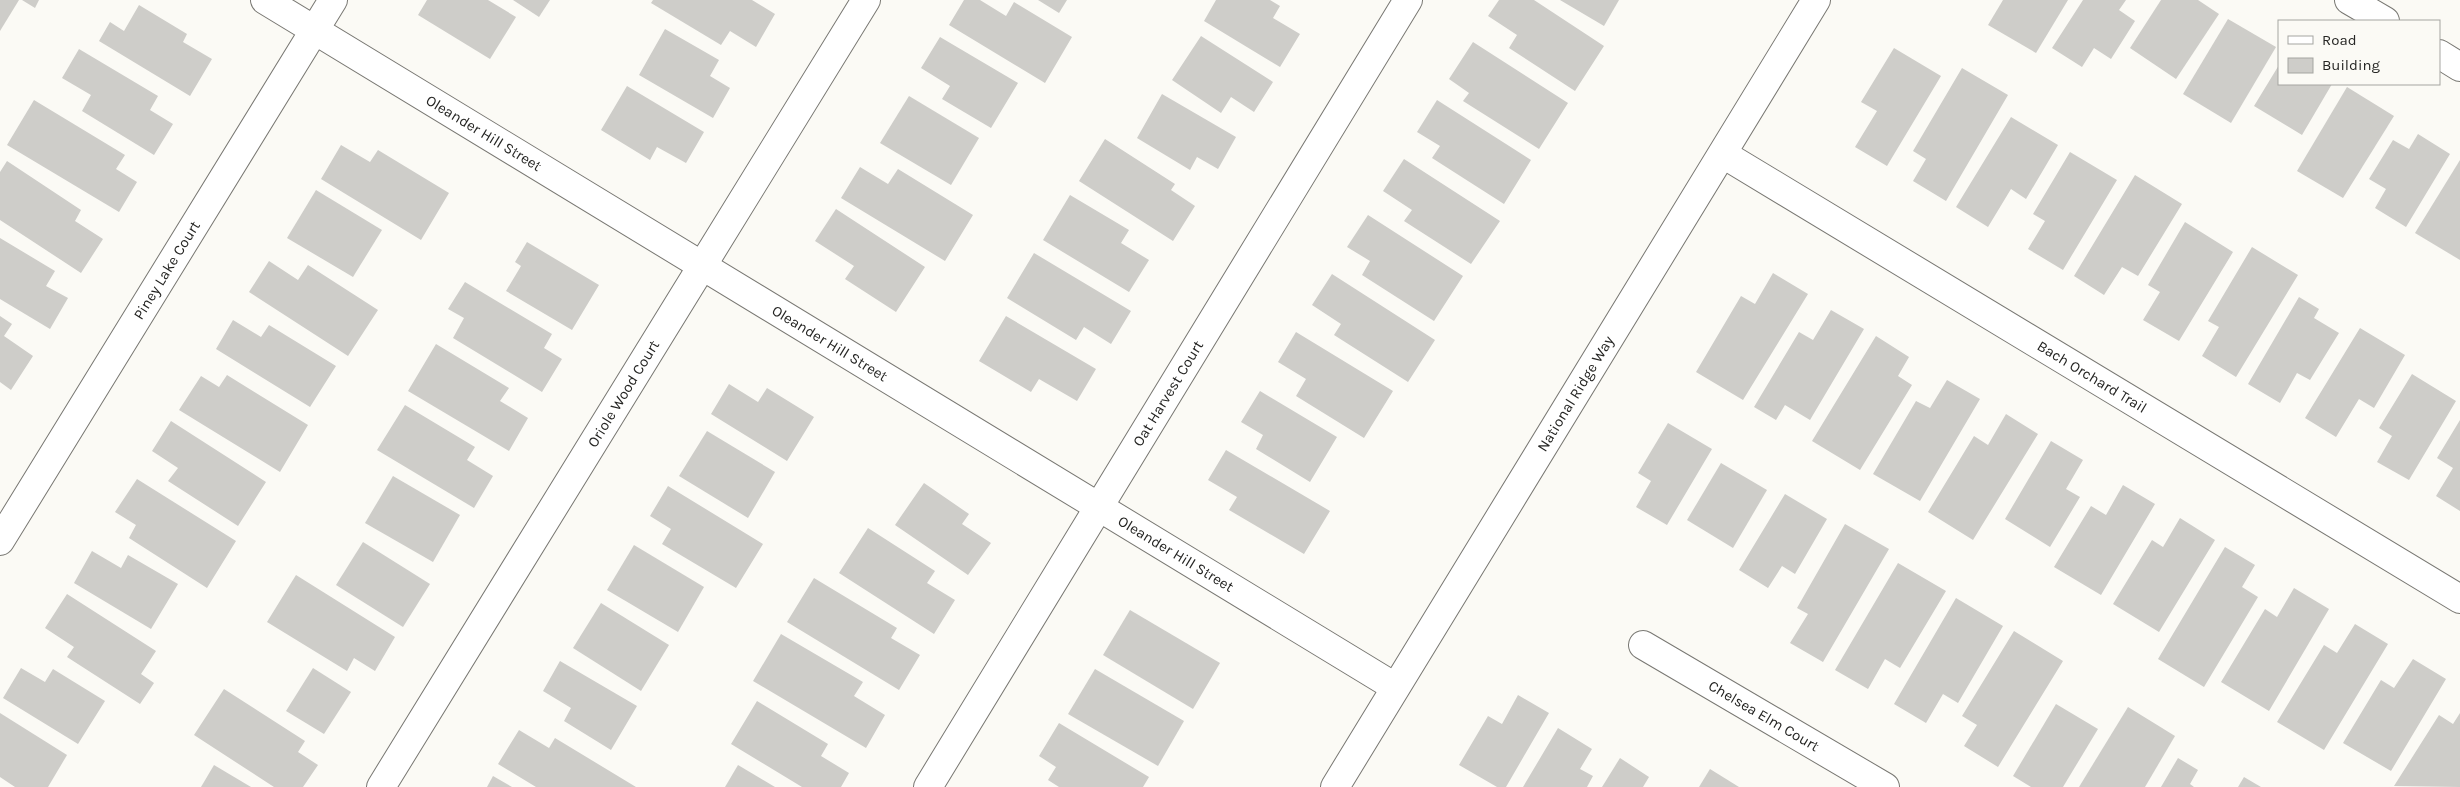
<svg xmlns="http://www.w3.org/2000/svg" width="2460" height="787" font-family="Karla,sans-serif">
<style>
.building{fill:#cecdc9}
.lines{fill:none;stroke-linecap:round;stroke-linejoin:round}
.minor-casing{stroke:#797873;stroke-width:30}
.minor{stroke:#fff;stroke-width:28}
.labels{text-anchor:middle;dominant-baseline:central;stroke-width:4.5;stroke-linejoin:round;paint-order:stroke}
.street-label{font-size:15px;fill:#252523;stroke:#fbfaf5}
</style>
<rect width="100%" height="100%" fill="#fbfaf5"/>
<g class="building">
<path d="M0,0H19L0,31Z"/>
<path d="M22,0H39L35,8Z"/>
<path d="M427,0H488L516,17L490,59L418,15Z"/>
<path d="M513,0H550L539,17Z"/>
<path d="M653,0H752L775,14L756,47L730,31L721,45L651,3Z"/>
<path d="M964,0H980L1006,16L1014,2L1072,37L1045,83L949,25Z"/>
<path d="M1038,0H1067L1059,13Z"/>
<path d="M1216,0H1270L1280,6L1273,18L1300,34L1280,67L1204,21Z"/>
<path d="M1499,0H1534L1604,46L1575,91L1509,48L1517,35L1488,16Z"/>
<path d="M1560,0H1619L1604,26Z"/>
<path d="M2003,0H2068L2036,53L1988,25Z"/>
<path d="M2083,0H2126L2119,10L2135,21L2111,59L2094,48L2082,67L2052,48Z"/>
<path d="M2161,0H2198L2219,14L2176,79L2130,48Z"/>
<path d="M139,5L187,34L183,42L212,59L190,96L99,41L110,22L124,31Z"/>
<path d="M2228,19L2276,47L2231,123L2183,94Z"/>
<path d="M665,29L719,60L710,76L730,88L713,118L639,75Z"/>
<path d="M1201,36L1273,82L1254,112L1231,97L1221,113L1172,80Z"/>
<path d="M940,37L1018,83L991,128L942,99L950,86L921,68Z"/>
<path d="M1473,42L1568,103L1539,149L1463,101L1469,93L1449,79Z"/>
<path d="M1894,48L1941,76L1887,166L1855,147L1877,111L1861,102Z"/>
<path d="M79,49L158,96L150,110L173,124L154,155L82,111L91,95L62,78Z"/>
<path d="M2279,65V84H2332L2302,135L2254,106Z"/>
<path d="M1962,68L2008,95L1946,201L1913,181L1926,159L1913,151Z"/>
<path d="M627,86L704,132L686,163L657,147L650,160L601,130Z"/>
<path d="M2347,87L2394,116L2343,198L2297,171Z"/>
<path d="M1162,94L1236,137L1218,169L1197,157L1190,170L1137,138Z"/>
<path d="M909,96L979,138L951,185L880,143Z"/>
<path d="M34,100L125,155L116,169L137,182L119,212L7,145Z"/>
<path d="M1437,100L1531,160L1504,204L1432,158L1440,146L1417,132Z"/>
<path d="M2011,117L2058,145L2026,199L2011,189L1988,227L1956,207Z"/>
<path d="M2418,134L2450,154L2406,227L2375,208L2386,189L2369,179L2393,140L2409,149Z"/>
<path d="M1105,139L1175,184L1171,190L1195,206L1173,241L1079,181Z"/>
<path d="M341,145L370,162L378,150L449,193L421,240L321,179Z"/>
<path d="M2070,152L2117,180L2063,270L2028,249L2045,221L2033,214Z"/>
<path d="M1404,159L1500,221L1471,264L1404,221L1412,210L1383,191Z"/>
<path d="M2460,160V260L2415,233Z"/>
<path d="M7,161L81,210L75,221L103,239L81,273L0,220V172Z"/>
<path d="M860,167L888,184L898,169L973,215L945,261L841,198Z"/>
<path d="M2135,175L2182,204L2138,276L2122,267L2104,295L2074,276Z"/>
<path d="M316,190L382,230L353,277L287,238Z"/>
<path d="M1070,195L1129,230L1121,243L1149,260L1129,292L1043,240Z"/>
<path d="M836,209L925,267L896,312L845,279L854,266L815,241Z"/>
<path d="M1368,215L1463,276L1434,321L1362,275L1370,261L1347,247Z"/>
<path d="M2185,222L2233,252L2179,341L2143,320L2160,292L2148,285Z"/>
<path d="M0,238L55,271L46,286L68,298L50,329L0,299Z"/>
<path d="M527,242L599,285L572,330L506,291L521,266L515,262Z"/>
<path d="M2252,247L2298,275L2236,377L2202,356L2219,327L2208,321Z"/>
<path d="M1034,253L1131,311L1111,344L1084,327L1076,340L1007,298Z"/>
<path d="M269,261L298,280L308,265L378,310L348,356L249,292Z"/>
<path d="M1773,273L1808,294L1743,400L1696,372L1741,296L1755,304Z"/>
<path d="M1332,274L1435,340L1408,382L1334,335L1341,324L1312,305Z"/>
<path d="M465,282L552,334L544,348L562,359L542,392L453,338L464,318L448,309Z"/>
<path d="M2299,297L2319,309L2314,318L2339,333L2310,380L2297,373L2280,403L2248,384Z"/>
<path d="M1831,310L1864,329L1810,420L1785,405L1776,420L1754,407L1799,332L1813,340Z"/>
<path d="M0,316L12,324L4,336L33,356L11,390L0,382Z"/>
<path d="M1006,316L1096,369L1077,401L1039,379L1031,392L979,361Z"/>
<path d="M233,320L261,337L269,325L336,366L310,407L216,349Z"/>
<path d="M2360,328L2405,355L2374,408L2359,399L2336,437L2305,418Z"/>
<path d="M1296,332L1393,391L1364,438L1296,396L1306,379L1278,362Z"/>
<path d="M1876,336L1909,357L1898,376L1912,385L1860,470L1812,441Z"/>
<path d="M436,344L509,388L500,401L528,418L509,451L408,391Z"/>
<path d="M2412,374L2456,401L2409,480L2377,462L2392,436L2379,428Z"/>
<path d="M227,375L308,425L280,472L179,410L201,376L219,387Z"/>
<path d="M1947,380L1980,399L1920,501L1873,474L1916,401L1930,408Z"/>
<path d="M729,384L758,402L767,388L814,417L787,461L711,414Z"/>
<path d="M1260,391L1337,437L1310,482L1256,449L1263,435L1241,422Z"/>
<path d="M405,405L475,447L467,460L493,476L474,508L377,450Z"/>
<path d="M2006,414L2038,434L1973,540L1928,512L1974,436L1988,445Z"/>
<path d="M2460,420V511L2436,496L2453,468L2437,458Z"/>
<path d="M171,421L266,482L238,526L168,481L178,468L152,451Z"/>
<path d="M1668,423L1712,449L1667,525L1636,507L1651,481L1638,473Z"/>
<path d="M707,431L775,472L748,518L679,476Z"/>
<path d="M2051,441L2083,460L2066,489L2080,497L2050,547L2005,519Z"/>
<path d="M1226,450L1330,511L1304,554L1229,510L1237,497L1208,480Z"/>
<path d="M1721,463L1767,490L1733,548L1687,520Z"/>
<path d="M393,476L460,515L433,562L365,523Z"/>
<path d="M137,479L236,541L207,588L129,538L136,525L115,512Z"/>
<path d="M924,483L969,514L962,524L991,543L968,575L895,525Z"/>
<path d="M2123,485L2155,504L2101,595L2054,567L2091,506L2106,515Z"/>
<path d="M668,486L763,544L736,588L662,544L671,529L650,516Z"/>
<path d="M1785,494L1827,519L1795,574L1782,566L1768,588L1739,570Z"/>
<path d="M2180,518L2215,540L2159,632L2113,604L2152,540L2163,547Z"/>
<path d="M1845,524L1889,549L1823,662L1790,643L1808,614L1797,608Z"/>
<path d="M868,528L935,571L927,583L955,600L934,634L839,573Z"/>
<path d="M363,542L430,584L403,627L336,585Z"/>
<path d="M634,545L704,587L678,632L607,590Z"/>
<path d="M2225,547L2255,565L2242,587L2258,597L2204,687L2158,659Z"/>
<path d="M92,551L121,568L128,555L178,584L151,629L74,583Z"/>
<path d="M1898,563L1946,591L1900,668L1885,659L1868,689L1835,670Z"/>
<path d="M296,575L395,637L375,671L354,658L347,671L267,622Z"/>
<path d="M814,578L897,628L891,638L920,655L899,690L787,622Z"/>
<path d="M2294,588L2329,609L2269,711L2221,682L2265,609L2277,617Z"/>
<path d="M67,594L156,651L141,674L154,683L140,704L67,657L74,647L45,628Z"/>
<path d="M1956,598L2003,626L1958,703L1943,694L1926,723L1894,704Z"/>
<path d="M601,603L669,645L641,691L573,648Z"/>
<path d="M1130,610L1220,663L1193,709L1103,655Z"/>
<path d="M2355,624L2388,644L2324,750L2277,722L2324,645L2337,653Z"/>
<path d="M2014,631L2063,661L1998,767L1964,746L1977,725L1962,716Z"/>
<path d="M781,634L863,682L854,696L885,715L866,748L753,681Z"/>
<path d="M2413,659L2446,679L2391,771L2343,743L2381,680L2394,688Z"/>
<path d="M560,661L637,706L611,750L564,721L571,708L543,691Z"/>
<path d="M21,668L45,682L53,669L105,701L78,744L3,698Z"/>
<path d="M313,668L351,692L324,734L286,711Z"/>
<path d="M1095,669L1184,721L1158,766L1068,714Z"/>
<path d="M224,689L305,741L298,752L318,765L303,787H274L194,735Z"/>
<path d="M1518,695L1549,713L1506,787H1497L1459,765L1488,716L1502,724Z"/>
<path d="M757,701L828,744L821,756L849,773L841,787H802L731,744Z"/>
<path d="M2056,704L2098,729L2063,787H2031L2013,776Z"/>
<path d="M2128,707L2175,736L2145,787H2079Z"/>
<path d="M0,713L67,755L48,787H15L0,777Z"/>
<path d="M2460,713V787L2394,786L2439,715L2453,724Z"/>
<path d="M1059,723L1149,777L1143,787H1059L1048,780L1056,767L1039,756Z"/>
<path d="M1558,728L1592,749L1580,769L1593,776L1587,787H1523Z"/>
<path d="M519,730L549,748L555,738L636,787H536L498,764Z"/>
<path d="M1620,758L1649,777L1643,787H1602Z"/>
<path d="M2178,758L2198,770L2190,784L2194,787H2161Z"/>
<path d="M214,765L251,787H201Z"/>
<path d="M738,765L775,787H725Z"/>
<path d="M1710,769L1739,787H1699Z"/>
<path d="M493,776L512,787H487Z"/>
<path d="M2244,777L2261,787H2238Z"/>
</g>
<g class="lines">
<defs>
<g id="minor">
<path id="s1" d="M265,0L1395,687"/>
<path d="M2349,0L2385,21"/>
<path d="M2439,54L2460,67"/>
<path id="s2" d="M1723,154L2460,599"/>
<path id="s3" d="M0,541L333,0"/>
<path id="s4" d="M1643,645L1885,787"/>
<path id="s5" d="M381,787L866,0"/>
<path id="s6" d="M928,787L1408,0"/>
<path id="s7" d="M1335,787L1816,0"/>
</g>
</defs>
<use href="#minor" class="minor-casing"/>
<use href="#minor" class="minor"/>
</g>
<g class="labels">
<g class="street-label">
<text stroke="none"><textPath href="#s1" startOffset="256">Oleander Hill Street</textPath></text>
<text stroke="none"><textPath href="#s3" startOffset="318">Piney Lake Court</textPath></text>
<text stroke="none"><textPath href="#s1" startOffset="661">Oleander Hill Street</textPath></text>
<text stroke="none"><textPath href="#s2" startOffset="431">Bach Orchard Trail</textPath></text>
<text stroke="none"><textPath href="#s5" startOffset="462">Oriole Wood Court</textPath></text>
<text stroke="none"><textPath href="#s6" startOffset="461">Oat Harvest Court</textPath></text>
<text stroke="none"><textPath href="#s7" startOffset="461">National Ridge Way</textPath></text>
<text stroke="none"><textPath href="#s1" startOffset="1066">Oleander Hill Street</textPath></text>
<text stroke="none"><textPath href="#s4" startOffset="140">Chelsea Elm Court</textPath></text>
</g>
</g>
<rect x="2278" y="20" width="162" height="65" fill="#fbfaf5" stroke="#a5a5a1"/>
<rect x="2288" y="36" width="25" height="8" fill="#ffffff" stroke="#a5a5a1"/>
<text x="2322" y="45" font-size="15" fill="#252523">Road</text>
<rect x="2288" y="58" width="25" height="15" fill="#cecdc9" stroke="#a5a5a1"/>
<text x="2322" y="70" font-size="15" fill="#252523">Building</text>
</svg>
